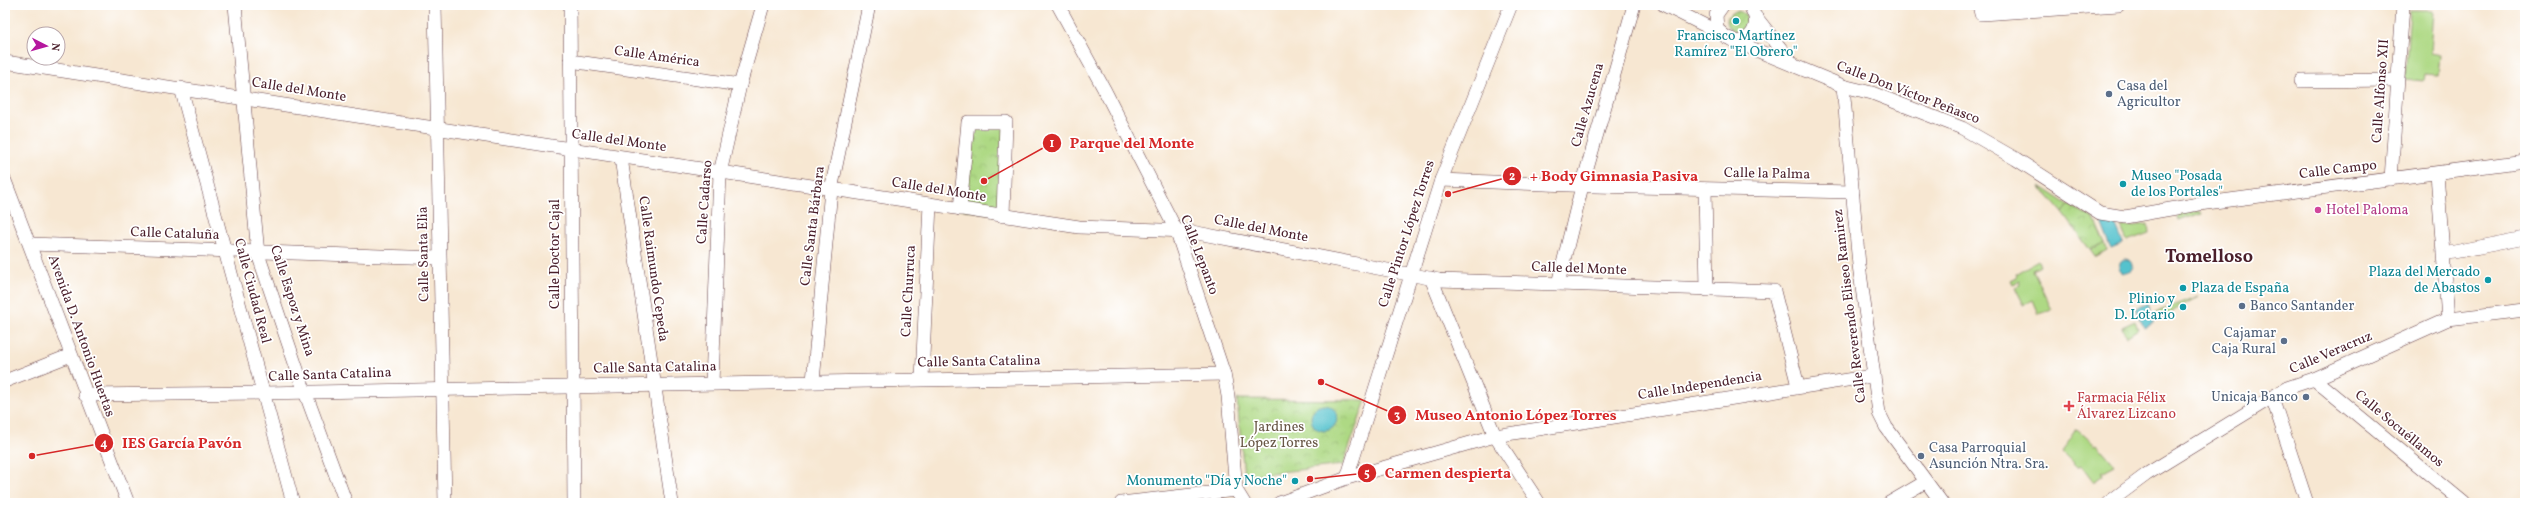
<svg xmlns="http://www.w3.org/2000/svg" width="2530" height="508" font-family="Vollkorn,serif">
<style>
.grass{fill:#aed984;stroke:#7c7c58}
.park{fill:url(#park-crowns);stroke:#7c7c58}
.garden{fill:url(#garden-furrows);stroke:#7c7c58}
.water{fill:#55c2cd;stroke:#50707c}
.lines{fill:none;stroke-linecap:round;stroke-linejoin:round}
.minor-casing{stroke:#643d44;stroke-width:14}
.minor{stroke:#fff;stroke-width:13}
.culture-dot{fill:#0f9aa8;stroke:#fff;stroke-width:1.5}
.service-dot{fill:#5c6f8a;stroke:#fff;stroke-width:1.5}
.hotel-dot{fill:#d1479c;stroke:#fff;stroke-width:1.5}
.health-dot{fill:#e0444e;stroke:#fff;stroke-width:1.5}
.labels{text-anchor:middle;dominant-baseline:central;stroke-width:3.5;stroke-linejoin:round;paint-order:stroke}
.culture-label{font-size:14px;fill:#0d838f;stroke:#fff;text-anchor:end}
.street-label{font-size:14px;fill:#4a1f2b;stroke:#fff}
.service-label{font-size:14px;fill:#4e5e75;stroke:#fff;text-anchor:start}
.hotel-label{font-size:14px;fill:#b23c85;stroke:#fff;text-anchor:start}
.health-label{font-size:14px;fill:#be3a42;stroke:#fff;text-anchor:start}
.park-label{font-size:14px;fill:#685746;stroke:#fff}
.district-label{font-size:18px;font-weight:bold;fill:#4a1f2b;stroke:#fff}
.leader{fill:none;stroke:#d62828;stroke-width:1.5}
.callout-dot{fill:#d62828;stroke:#fff;stroke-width:1.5}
.mark-label{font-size:12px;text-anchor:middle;font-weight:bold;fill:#fff}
.callout-label{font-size:15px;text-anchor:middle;font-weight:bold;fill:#d62828;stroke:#fff;stroke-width:3.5;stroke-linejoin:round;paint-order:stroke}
</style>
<defs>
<pattern id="park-crowns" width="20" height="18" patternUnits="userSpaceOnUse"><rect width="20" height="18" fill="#aed984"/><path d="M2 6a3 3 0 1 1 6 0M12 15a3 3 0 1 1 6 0" fill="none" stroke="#97ba72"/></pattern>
<pattern id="garden-furrows" width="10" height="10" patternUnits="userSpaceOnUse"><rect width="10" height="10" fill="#aed984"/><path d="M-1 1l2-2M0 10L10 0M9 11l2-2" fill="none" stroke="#97ba72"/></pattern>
</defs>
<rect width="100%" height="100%" fill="#fff"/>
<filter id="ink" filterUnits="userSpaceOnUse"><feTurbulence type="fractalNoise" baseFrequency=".025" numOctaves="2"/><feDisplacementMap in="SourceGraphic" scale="8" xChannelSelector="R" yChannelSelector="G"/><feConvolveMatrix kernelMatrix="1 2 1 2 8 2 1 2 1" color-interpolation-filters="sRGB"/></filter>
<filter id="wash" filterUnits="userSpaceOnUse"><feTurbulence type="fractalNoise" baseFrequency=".012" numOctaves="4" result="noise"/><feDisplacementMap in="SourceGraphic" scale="16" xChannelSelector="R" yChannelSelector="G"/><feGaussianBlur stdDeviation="0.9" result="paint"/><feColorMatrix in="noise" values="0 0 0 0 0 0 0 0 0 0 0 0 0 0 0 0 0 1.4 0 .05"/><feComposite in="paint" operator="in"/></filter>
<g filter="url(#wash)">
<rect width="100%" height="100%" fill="#f7e7d2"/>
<g class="grass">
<path d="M2410,10H2433L2430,53L2440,55L2438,75L2424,74L2423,81L2405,79Z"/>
<path d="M2040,186L2069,205L2063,213Z"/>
<path d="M2199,210L2201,213L2179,221L2178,214Z"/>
<path d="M2148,224L2149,233L2127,241L2121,227Z"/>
<path d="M2105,244L2107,250L2095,257L2090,250Z"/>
<path d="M2038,261L2040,266L2033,270L2052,310L2039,314L2033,300L2024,305L2015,287L2021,285L2020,281L2013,284L2011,280L2017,277L2016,274Z"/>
<path d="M2199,296L2158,320L2155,313Z"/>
<path d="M2077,429L2095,445L2097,444L2115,465L2102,472L2103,475L2094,482L2081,465L2077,467L2062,452Z"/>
</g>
<g class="park">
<path d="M968,122H1006L1003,216L960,209Z"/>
<path d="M2069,205L2094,219L2105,244L2090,250L2063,213Z"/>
<path d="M2135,321L2138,329L2126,337L2122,327Z"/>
<path d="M1237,399L1366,400L1343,465L1244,476Z"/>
</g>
<circle class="garden" cx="1737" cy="21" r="10"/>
<g class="water">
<path d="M2101,222L2116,226L2123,243L2111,248Z"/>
<circle cx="2126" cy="266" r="7"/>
<path d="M2148,304L2154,321L2144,327L2136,308Z"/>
<circle cx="1324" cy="418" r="13"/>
</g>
</g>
<g filter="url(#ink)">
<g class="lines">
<defs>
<g id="minor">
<path d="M235,5L258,254L301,381L346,503"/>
<path d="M435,5L445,503"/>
<path d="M570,5L574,503"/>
<path d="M1058,5L1104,89L1176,230L1224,374L1228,396L1236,490L1244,503"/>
<path d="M1664,5L1720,33"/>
<path d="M1723,5L1716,15L1717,29L1726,37L1738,42C1757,37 1760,20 1749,5"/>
<path d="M1979,5L1981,14L2119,5"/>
<path d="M1756,17L1792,63"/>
<path d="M1732,40L1843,86L1872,93L1962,128L2016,159L2100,213L2125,217L2199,204L2525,161"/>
<path d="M570,61L740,85"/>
<path d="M5,62L1079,227L1187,231L1439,280L1774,291L1798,386"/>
<path d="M2301,81L2397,80"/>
<path d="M1843,86L1859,265L1879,413L1886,427L1942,503"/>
<path d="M181,88L293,503"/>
<path d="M621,158L672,503"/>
<path d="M2437,174L2448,319"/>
<path d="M2391,179L2403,5"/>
<path d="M1441,180L1594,186L1853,192"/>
<path d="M5,181L128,503"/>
<path d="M1705,189L1707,290"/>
<path d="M960,209L968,122H1006L1003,216"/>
<path d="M30,244L439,258"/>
<path d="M2444,254L2525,238"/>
<path d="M1431,278L1495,436L1539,503"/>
<path d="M1558,284L1582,186L1634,5"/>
<path d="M922,379L930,204"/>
<path d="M2314,379L2464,503"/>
<path d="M5,381L71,355"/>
<path d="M813,381L831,190L869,5"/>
<path d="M712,383L720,173L740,85L763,5"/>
<path d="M85,395L264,393L1224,374"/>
<path d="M2272,397L2307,503"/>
<path d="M1347,478L1441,180L1511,5"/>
<path d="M1121,503L1236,490"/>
<path d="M1279,503L1347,478L1495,436L1872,376"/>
<path d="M1889,503L1925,482"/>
<path d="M2108,503L2147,474L2287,388L2314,379L2448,319L2525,310"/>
</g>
</defs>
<use href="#minor" class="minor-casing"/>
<use href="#minor" class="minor"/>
</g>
</g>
<g class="culture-dot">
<circle cx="1736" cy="21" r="4"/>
<circle cx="2123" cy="184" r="4"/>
<circle cx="2488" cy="280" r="4"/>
<circle cx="2183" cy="288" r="4"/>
<circle cx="2183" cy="307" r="4"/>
<circle cx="1295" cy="481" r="4"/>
</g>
<g class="service-dot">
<circle cx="2109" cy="94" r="4"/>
<circle cx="2242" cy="306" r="4"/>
<circle cx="2284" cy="341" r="4"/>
<circle cx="2306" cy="397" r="4"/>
<circle cx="1921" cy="456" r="4"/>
</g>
<circle class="hotel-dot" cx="2318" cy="210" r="4"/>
<path class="health-dot" d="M2067 400h4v4h4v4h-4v4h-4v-4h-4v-4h4z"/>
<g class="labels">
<g class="culture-label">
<text x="1736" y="36" text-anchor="middle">Francisco Martínez<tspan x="1736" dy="16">Ramírez "El Obrero"</tspan></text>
<text x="2131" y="176" text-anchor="start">Museo "Posada<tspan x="2131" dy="16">de los Portales"</tspan></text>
<text x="2480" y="272">Plaza del Mercado<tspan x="2480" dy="16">de Abastos</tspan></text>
<text x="2191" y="288" text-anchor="start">Plaza de España</text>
<text x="2175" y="299">Plinio y<tspan x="2175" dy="16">D. Lotario</tspan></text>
<text x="1287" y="481">Monumento "Día y Noche"</text>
</g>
<g class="street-label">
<text transform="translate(657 57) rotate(8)">Calle América</text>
<text transform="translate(299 90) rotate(9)">Calle del Monte</text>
<text transform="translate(2381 91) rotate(-86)">Calle Alfonso XII</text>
<text transform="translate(1908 93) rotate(21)">Calle Don Víctor Peñasco</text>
<text transform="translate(1588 105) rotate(-74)">Calle Azucena</text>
<text transform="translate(619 141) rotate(8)">Calle del Monte</text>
<text transform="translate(2338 170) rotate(-7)">Calle Campo</text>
<text transform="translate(1767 174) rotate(1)">Calle la Palma</text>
<text transform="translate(939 190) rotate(9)">Calle del Monte</text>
<text transform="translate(705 202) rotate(-86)">Calle Cadarso</text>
<text transform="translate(813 226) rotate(-83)">Calle Santa Bárbara</text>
<text transform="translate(1261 229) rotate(11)">Calle del Monte</text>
<text transform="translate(175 234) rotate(2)">Calle Cataluña</text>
<text transform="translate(1407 234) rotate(-72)">Calle Pintor López Torres</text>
<text transform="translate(424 254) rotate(-91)">Calle Santa Elia</text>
<text transform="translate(555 254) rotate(-90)">Calle Doctor Cajal</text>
<text transform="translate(1199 255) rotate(69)">Calle Lepanto</text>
<text transform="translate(653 269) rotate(82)">Calle Raimundo Cepeda</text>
<text transform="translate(1579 269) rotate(2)">Calle del Monte</text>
<text transform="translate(252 291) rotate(75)">Calle Ciudad Real</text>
<text transform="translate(909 291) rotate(-87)">Calle Churruca</text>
<text transform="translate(292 301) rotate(72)">Calle Espoz y Mina</text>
<text transform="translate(1850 306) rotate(-97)">Calle Reverendo Eliseo Ramirez</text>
<text transform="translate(81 336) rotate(70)">Avenida D. Antonio Huertas</text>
<text transform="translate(2331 353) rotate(-23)">Calle Veracruz</text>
<text transform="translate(979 362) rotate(-1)">Calle Santa Catalina</text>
<text transform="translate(655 368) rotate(-1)">Calle Santa Catalina</text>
<text transform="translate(330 375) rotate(-2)">Calle Santa Catalina</text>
<text transform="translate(1700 386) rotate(-9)">Calle Independencia</text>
<text transform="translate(2399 429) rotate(40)">Calle Socuéllamos</text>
</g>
<g class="service-label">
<text x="2117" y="86">Casa del<tspan x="2117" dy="16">Agricultor</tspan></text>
<text x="2250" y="306">Banco Santander</text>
<text x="2276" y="333" text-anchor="end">Cajamar<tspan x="2276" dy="16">Caja Rural</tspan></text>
<text x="2298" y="397" text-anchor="end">Unicaja Banco</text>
<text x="1929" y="448">Casa Parroquial<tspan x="1929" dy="16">Asunción Ntra. Sra.</tspan></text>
</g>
<g class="hotel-label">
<text x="2326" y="210">Hotel Paloma</text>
</g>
<g class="health-label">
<text x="2077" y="398">Farmacia Félix<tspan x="2077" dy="16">Álvarez Lizcano</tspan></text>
</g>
<g class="park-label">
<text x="1279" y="427">Jardines<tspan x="1279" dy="16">López Torres</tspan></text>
</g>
<g class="district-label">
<text x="2209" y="257">Tomelloso</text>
</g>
</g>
<path class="leader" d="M984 181L1052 143M1448 194L1512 176M1321 382L1397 415M32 456L104 443M1310 479L1367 473"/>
<g class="callout-dot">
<circle cx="984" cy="181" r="4"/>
<circle cx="1448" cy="194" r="4"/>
<circle cx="1321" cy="382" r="4"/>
<circle cx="32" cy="456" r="4"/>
<circle cx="1310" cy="479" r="4"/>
<circle cx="1052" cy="143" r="10"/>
<circle cx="1512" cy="176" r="10"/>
<circle cx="1397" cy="415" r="10"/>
<circle cx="104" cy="443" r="10"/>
<circle cx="1367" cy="473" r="10"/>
</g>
<g class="mark-label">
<text x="1052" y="147">1</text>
<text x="1512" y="180">2</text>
<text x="1397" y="419">3</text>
<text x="104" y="447">4</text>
<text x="1367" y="477">5</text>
</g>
<g class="callout-label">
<text x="1132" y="148">Parque del Monte</text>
<text x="1614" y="181">+ Body Gimnasia Pasiva</text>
<text x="1516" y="420">Museo Antonio López Torres</text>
<text x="182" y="448">IES García Pavón</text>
<text x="1448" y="478">Carmen despierta</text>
</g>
<rect width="2530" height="508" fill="none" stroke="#fff" stroke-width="20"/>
<g transform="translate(46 46) rotate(96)"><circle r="19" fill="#ffffff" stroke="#b7a5aa"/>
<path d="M0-3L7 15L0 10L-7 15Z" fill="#b5179e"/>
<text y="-6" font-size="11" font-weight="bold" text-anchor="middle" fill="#4a1f2b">N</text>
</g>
</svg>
